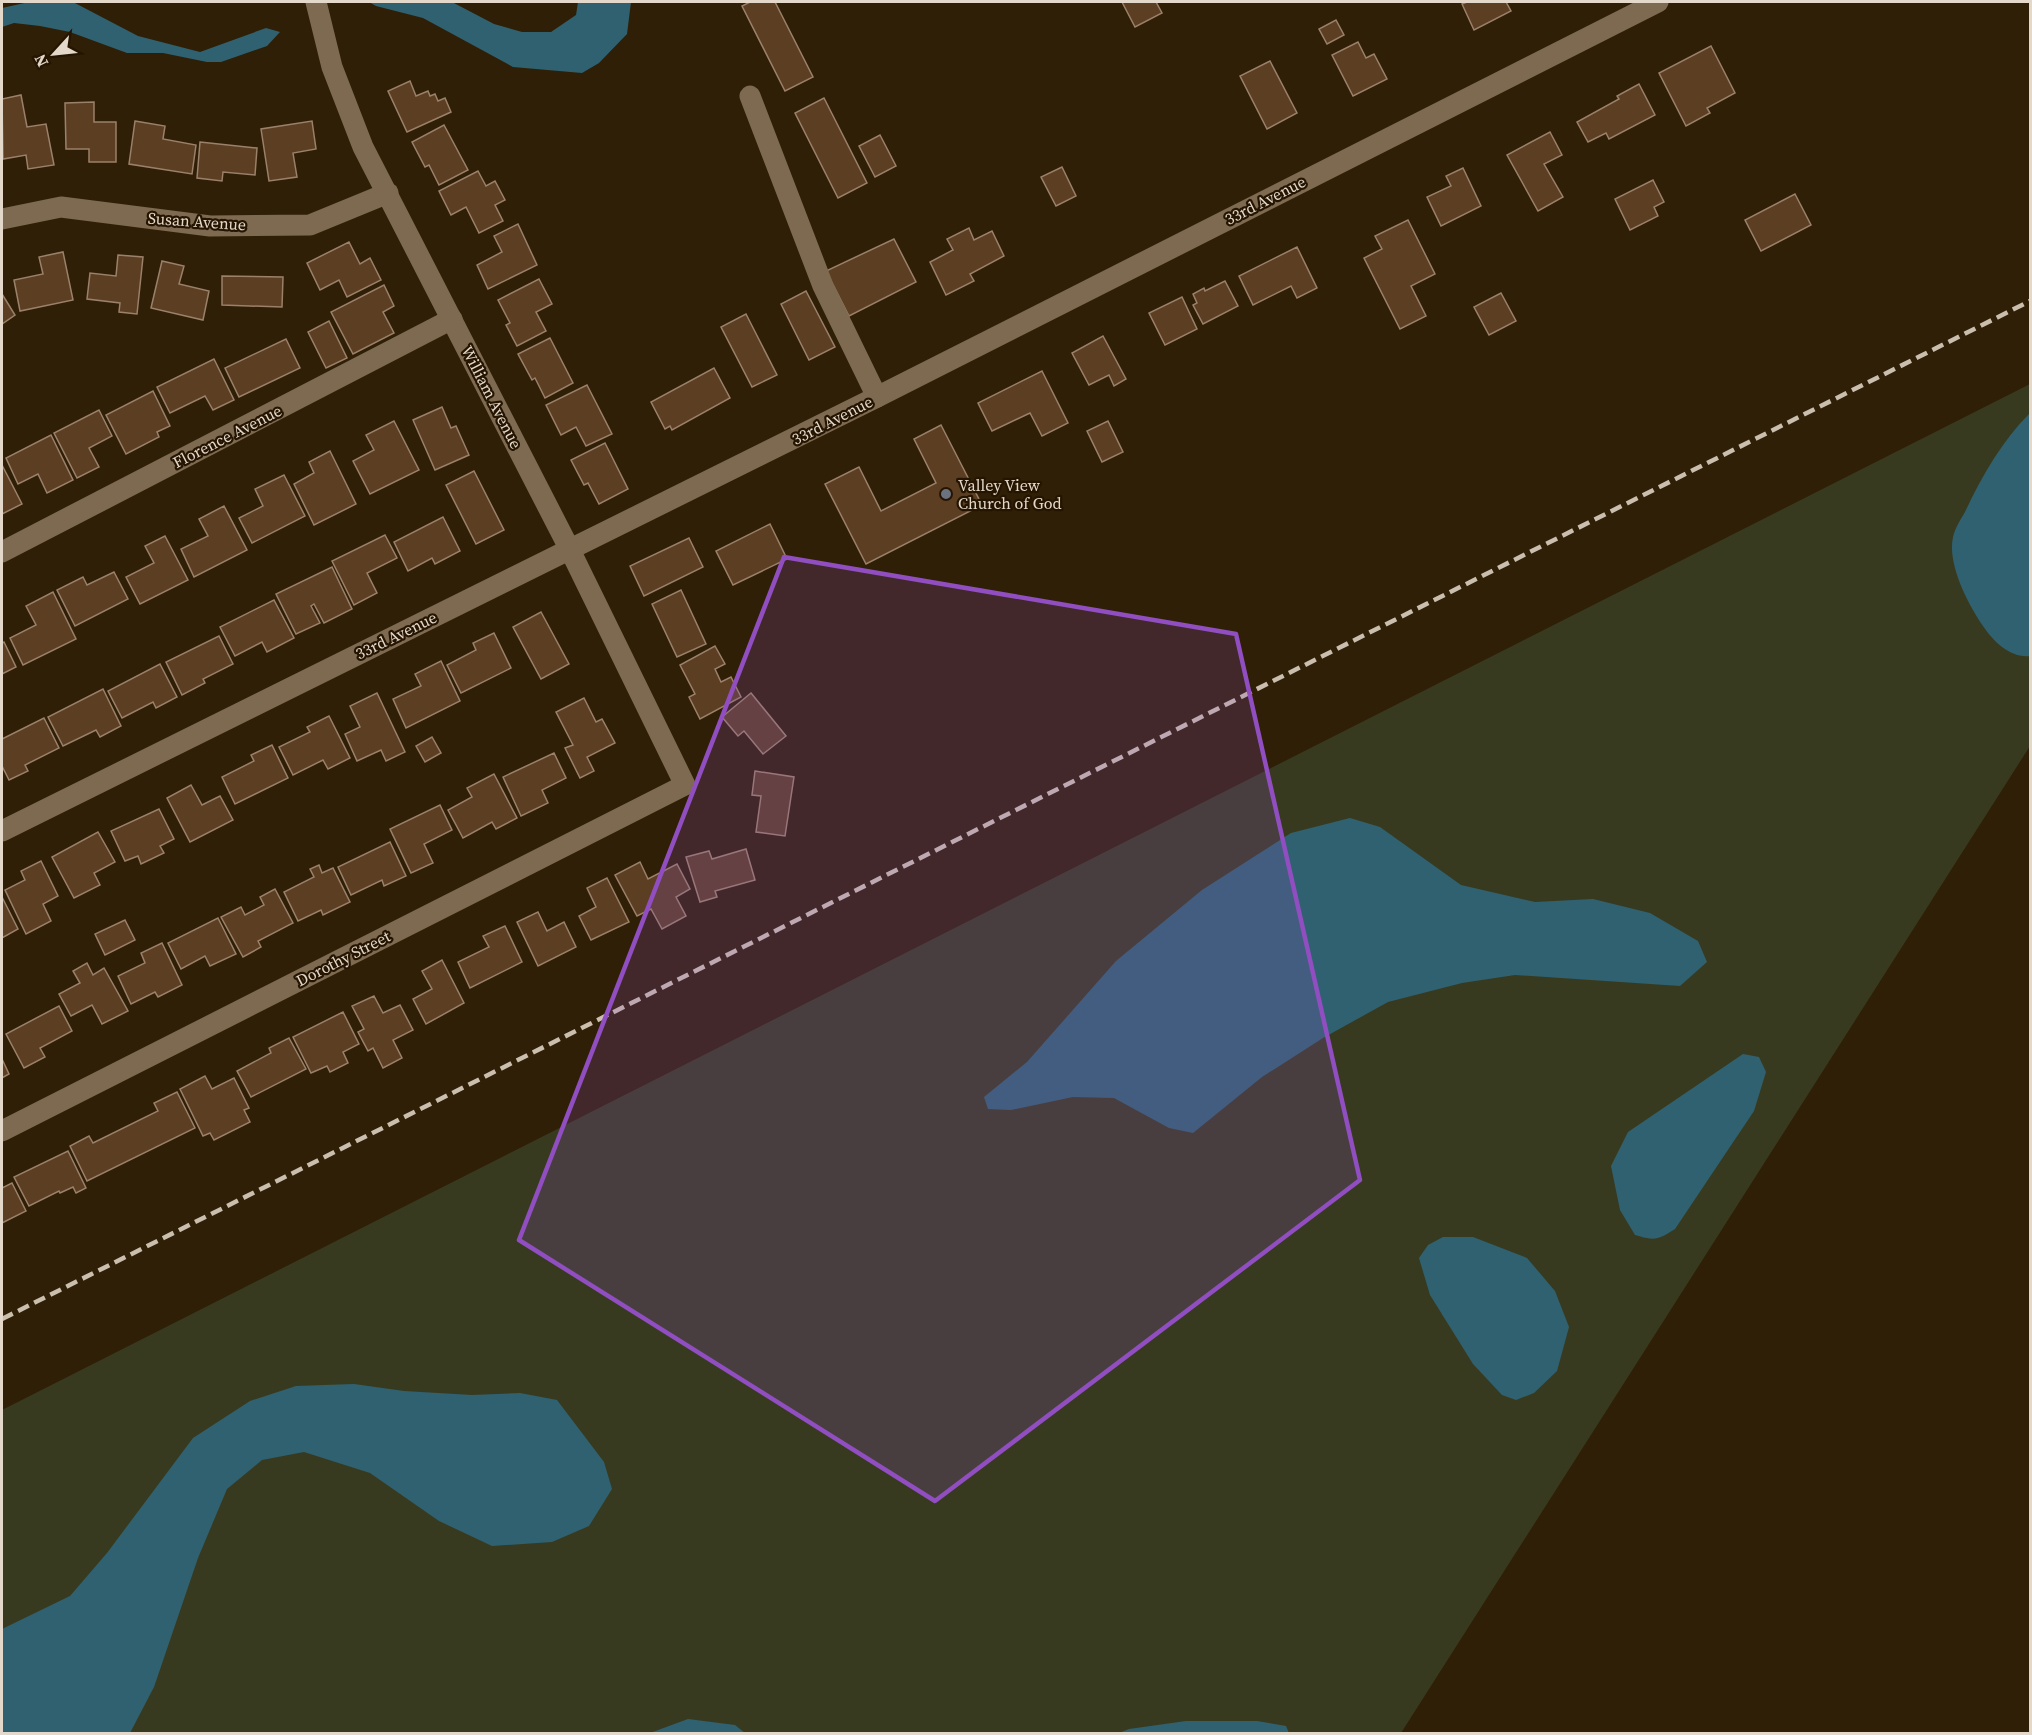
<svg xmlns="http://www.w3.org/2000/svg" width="2032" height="1735" font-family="'Source Serif 4',serif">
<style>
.green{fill:#383a1f}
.water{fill:#306170}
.building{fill:#5c3e23;stroke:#9b806a;stroke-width:1.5}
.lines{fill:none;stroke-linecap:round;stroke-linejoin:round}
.minor{stroke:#7e6a50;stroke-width:21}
.rail{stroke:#cabeae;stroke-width:4.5;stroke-dasharray:12 6;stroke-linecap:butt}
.marked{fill:#904ec1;fill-opacity:0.2;stroke:#904ec1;stroke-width:4.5;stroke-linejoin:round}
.worship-dot{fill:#6b7280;stroke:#251500;stroke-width:2}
.labels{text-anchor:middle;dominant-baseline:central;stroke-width:4.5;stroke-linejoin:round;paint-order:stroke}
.street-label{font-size:16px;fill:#e3d8ca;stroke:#251500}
.poi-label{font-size:16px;fill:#e3d8ca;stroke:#251500;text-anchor:start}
</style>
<rect width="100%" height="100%" fill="#2f1f06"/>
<path class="green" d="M2030,384V746L1401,1733L2,1734V1410Z"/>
<g class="water">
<path d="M29,2H73L138,36L200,52L266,28L280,32L267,46L221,62H207L163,53H127L70,32L40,26L14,23L2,27V8Z"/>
<path d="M369,2H452L494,24L522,32H551L576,15L578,2H631L627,34L599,63L582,73L513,67L423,18L376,6Z"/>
<path d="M2030,413V656C2010,658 1994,642 1983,626C1968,604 1947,564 1953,537C1955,528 1961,519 1965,512C1982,476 2002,441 2030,413Z"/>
<path d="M1350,818L1380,827L1461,885L1535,902L1593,899L1650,913L1698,941L1707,962L1680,986L1515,975L1462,983L1388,1002L1323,1038L1262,1077L1193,1133L1169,1128L1114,1098L1073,1097L1011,1110L988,1109L984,1097L1027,1062L1116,961L1202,890L1291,833Z"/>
<path d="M1743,1054L1759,1057L1766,1072L1754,1111L1675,1229C1658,1240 1655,1241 1635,1235L1620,1210L1611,1166L1628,1132Z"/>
<path d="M1443,1237H1473L1527,1258L1555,1291L1569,1327L1557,1371L1534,1393L1516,1400L1502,1395L1473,1364L1430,1295L1419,1258L1428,1245Z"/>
<path d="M354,1384L404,1391L472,1395L520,1393L557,1400L604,1462L612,1489L589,1526L552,1542L492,1546L439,1521L370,1473L304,1452L262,1460L227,1489L198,1558L154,1687L130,1733H2V1629L70,1596L107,1553L193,1438L250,1401L296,1386Z"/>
<path d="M688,1719L735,1725L745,1733H650Z"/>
<path d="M1186,1721H1257L1286,1726L1289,1733H1119L1129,1729Z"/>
</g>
<g class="building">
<path d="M750,2H775L813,77L785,91L742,6Z"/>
<path d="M1122,2H1156L1162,13L1135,27Z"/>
<path d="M1467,2H1506L1511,11L1474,30L1462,4Z"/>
<path d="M1336,20L1344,35L1327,44L1319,29Z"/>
<path d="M1358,42L1366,58L1374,54L1387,79L1353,96L1332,55Z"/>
<path d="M1711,46L1735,93L1707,108L1710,113L1686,126L1659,73Z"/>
<path d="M1270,61L1297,113L1267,129L1240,76Z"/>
<path d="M410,81L416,96L428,91L430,96L435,94L438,101L445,98L451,112L407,132L388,91Z"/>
<path d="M1639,84L1655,115L1609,139L1606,133L1588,142L1577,122L1619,99L1617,96Z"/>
<path d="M21,95L27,127L46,124L54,165L28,169L26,155L3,159L2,99Z"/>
<path d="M824,98L867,183L838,198L795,113Z"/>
<path d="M94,102V122H116V162H89V149H66L65,103Z"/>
<path d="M135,121L165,126L163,139L196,145L192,174L129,164Z"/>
<path d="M312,121L316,149L293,153L297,177L269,181L261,129Z"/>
<path d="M444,125L468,170L439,185L429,165L425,167L412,142Z"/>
<path d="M1550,132L1562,155L1544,164L1563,197L1538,211L1507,155Z"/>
<path d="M880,135L896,166L875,177L859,146Z"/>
<path d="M200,142L257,148L255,175L223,172L222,181L197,178Z"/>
<path d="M1062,167L1076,196L1056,206L1041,177Z"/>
<path d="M1463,168L1481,206L1441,226L1427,197L1451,186L1446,176Z"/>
<path d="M478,171L486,186L495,181L505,200L495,205L503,221L479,233L466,207L451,215L439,191Z"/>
<path d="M1653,180L1664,202L1654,207L1658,216L1630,230L1615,199Z"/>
<path d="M1795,194L1811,225L1761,251L1745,220Z"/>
<path d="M1408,220L1435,274L1411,286L1426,316L1400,329L1364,258L1382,249L1375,236Z"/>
<path d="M518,224L537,265L488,289L477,265L502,252L494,236Z"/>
<path d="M969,228L974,240L992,231L1004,256L970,274L974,281L946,295L930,262L953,250L947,239Z"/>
<path d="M894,239L916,282L849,316L826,271Z"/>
<path d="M349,242L360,264L370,258L381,280L347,297L339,280L320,290L307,263Z"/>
<path d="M1297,247L1317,288L1297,298L1291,286L1253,305L1239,276Z"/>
<path d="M63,252L73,300L20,311L14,280L43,274L39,257Z"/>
<path d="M118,255L143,257L137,314L119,312L120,303L87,299L90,273L116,276Z"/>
<path d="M162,261L184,266L179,284L209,291L203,320L151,308Z"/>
<path d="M222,276L283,277L282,307L222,305Z"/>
<path d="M539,279L552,304L536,312L546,331L517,346L506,325L510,323L498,300Z"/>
<path d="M1225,281L1238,306L1203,324L1193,305L1197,303L1193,294L1204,288L1205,291Z"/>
<path d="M384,285L394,306L383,312L394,333L353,354L331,312Z"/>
<path d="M806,291L835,347L809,360L781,304Z"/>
<path d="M1501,293L1516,321L1489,335L1474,307Z"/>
<path d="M2,294L15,315L2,324Z"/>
<path d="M1182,297L1197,329L1165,345L1149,313Z"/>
<path d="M746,314L777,375L752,387L721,327Z"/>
<path d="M329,321L347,358L326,368L308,332Z"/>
<path d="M1103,336L1126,379L1114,386L1109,375L1089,385L1072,353Z"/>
<path d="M550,338L573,383L545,398L535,378L532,380L518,354Z"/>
<path d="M286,339L300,368L239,397L225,368Z"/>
<path d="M214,359L234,400L213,410L205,396L170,413L157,387Z"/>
<path d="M714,368L730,398L672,430L670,426L665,429L651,402Z"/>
<path d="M1042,371L1068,423L1042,436L1030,413L992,431L978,403Z"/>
<path d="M587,385L612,434L586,446L576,427L561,435L546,405Z"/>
<path d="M153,391L170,426L157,432L159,437L126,454L106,415Z"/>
<path d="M442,407L451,428L456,426L469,455L435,470L413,420Z"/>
<path d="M99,410L112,436L89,448L99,467L77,478L54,433Z"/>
<path d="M394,421L419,470L370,494L353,461L374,450L366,435Z"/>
<path d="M1108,421L1123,452L1102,462L1087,431Z"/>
<path d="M941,425L982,505L866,564L825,484L859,467L881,511L936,483L914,439Z"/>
<path d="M51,435L73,480L47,493L38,474L18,484L6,458Z"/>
<path d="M605,443L628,489L599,504L588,483L584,485L571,460Z"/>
<path d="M330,451L356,504L314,525L294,484L314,473L309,462Z"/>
<path d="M2,465L22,504L2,514Z"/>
<path d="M474,471L504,530L476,544L446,485Z"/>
<path d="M284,475L305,516L252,543L239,518L263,506L255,489Z"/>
<path d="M224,506L247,550L194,577L181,549L208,536L199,519Z"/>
<path d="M443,517L460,551L435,564L432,558L408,571L394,542Z"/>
<path d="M770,524L787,559L733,585L716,551Z"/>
<path d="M385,535L397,558L367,573L377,593L354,605L332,561Z"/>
<path d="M165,536L188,580L140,604L126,577L154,563L145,546Z"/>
<path d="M689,538L703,567L644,596L630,566Z"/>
<path d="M332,567L352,609L324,623L314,604L311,606L320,623L296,634L276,594Z"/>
<path d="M114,572L128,599L75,626L57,590L83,577L87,585Z"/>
<path d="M681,590L706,644L677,657L652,604Z"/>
<path d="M53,592L76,639L23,665L10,638L36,625L26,606Z"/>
<path d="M274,600L294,638L267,652L262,642L235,656L220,627Z"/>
<path d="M541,612L569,664L541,679L513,627Z"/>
<path d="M494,633L511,668L461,693L447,665L476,650L473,643Z"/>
<path d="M219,636L233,664L203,679L205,683L182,695L166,662Z"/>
<path d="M4,642L16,667L2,674V643Z"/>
<path d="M715,646L725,664L715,669L721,682L731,677L741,697L700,719L689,697L695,694L680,665Z"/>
<path d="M441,661L460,701L406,728L393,699L421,686L415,674Z"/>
<path d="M160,664L177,697L156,708L153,702L122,718L108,691Z"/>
<path d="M103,689L121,726L100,737L96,730L63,746L48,717Z"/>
<path d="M377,693L405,752L386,761L381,750L357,761L345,734L360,727L350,706Z"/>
<path d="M751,693L786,736L763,754L744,731L738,736L722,717Z"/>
<path d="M584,698L596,722L602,719L615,743L587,757L594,771L580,778L565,748L573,745L556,712Z"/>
<path d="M329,716L350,758L328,769L323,760L293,775L279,747L310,732L307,727Z"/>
<path d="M44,718L59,748L25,765L28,771L9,780L2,766V739Z"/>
<path d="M432,737L441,753L425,762L416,746Z"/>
<path d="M272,745L288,778L235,804L222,777L254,761L251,755Z"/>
<path d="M554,753L566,778L542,790L548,803L521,816L503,777Z"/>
<path d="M755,771L794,777L785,836L756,832L761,796L752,795Z"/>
<path d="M494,774L517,818L496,829L492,822L463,838L448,810L472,797L467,788Z"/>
<path d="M191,785L202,805L220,796L233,820L190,842L167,798Z"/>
<path d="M440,805L452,830L424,844L433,863L411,873L390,829Z"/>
<path d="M159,809L174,839L160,846L164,853L141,864L138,856L125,861L111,831Z"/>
<path d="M98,832L115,862L94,873L100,885L74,898L52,857Z"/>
<path d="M390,842L406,876L384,886L382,880L351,895L338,867Z"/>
<path d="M746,849L755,880L715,891L717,897L700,902L686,857L709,851L712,859Z"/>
<path d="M41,861L58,896L43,904L51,921L26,934L5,890L25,880L21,871Z"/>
<path d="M640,862L648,879L677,864L690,889L676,897L686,916L662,929L651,909L637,916L615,875Z"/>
<path d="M319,865L322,873L333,868L350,902L323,915L321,910L298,921L284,892L314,877L310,869Z"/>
<path d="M607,878L629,922L591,940L579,916L596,907L587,888Z"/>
<path d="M275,889L293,923L258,941L261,947L243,957L221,917L241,907L245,915L264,905L260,897Z"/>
<path d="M2,897L18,929L2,938Z"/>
<path d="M538,912L547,931L564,922L576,947L538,966L517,922Z"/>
<path d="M218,918L236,954L210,966L205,956L181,969L168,943Z"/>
<path d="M125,920L135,940L105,955L95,934Z"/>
<path d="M505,926L522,962L470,988L458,962L489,947L483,936Z"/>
<path d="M162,943L182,985L158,997L155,992L131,1004L118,976L145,963L141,953Z"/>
<path d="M442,960L464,1003L426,1024L413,999L432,989L422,971Z"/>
<path d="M87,963L93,975L104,968L128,1011L102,1024L92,1005L71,1016L59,994L80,983L73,971Z"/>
<path d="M374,996L383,1013L400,1005L413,1030L393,1040L402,1058L383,1068L373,1048L368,1051L358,1032L364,1029L352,1006Z"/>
<path d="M59,1006L72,1031L40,1048L45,1057L24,1068L6,1034Z"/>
<path d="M343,1012L359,1044L343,1052L348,1063L330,1072L327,1066L311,1073L293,1037Z"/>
<path d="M289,1038L306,1069L251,1097L237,1071L271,1053L269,1048Z"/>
<path d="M2,1059L9,1074L2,1078Z"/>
<path d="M205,1076L212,1089L234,1078L249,1108L244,1110L250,1122L214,1140L210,1133L203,1136L180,1089Z"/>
<path d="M177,1092L195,1128L87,1181L70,1146L89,1136L93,1143L158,1111L154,1103Z"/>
<path d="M68,1151L86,1188L76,1193L73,1187L60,1193L59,1191L29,1206L14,1177Z"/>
<path d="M12,1183L26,1211L2,1223V1188Z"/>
</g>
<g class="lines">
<g class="minor">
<path d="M750,96L823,286L877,397"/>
<path d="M2,219L61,207L210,226L310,225L388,193"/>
<path d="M2,552L452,319"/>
<path d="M2,831L877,397L1658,2"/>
<path d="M2,1131L685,785L569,548L363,147L332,67L316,2"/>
</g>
<path class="rail" d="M2,1319L2030,301"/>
</g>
<path class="marked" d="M784,557L1236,634L1360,1180L935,1501L519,1240Z"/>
<circle class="worship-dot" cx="946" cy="494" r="6"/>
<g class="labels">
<g class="street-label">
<text transform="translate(1265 200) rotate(-27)">33rd Avenue</text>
<text transform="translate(197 221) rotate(4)">Susan Avenue</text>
<text transform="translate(492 397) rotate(63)">William Avenue</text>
<text transform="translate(832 420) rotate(-27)">33rd Avenue</text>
<text transform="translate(227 436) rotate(-27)">Florence Avenue</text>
<text transform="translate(396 635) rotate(-26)">33rd Avenue</text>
<text transform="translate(343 958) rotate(-27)">Dorothy Street</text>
</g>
<g class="poi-label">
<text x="958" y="485">Valley View<tspan x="958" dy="18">Church of God</tspan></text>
</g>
</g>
<rect width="2032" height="1735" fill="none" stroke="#e3d8ca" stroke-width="6"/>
<g transform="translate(54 54) rotate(243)" stroke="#251500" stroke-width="4.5" paint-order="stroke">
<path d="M0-4.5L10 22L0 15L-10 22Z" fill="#e3d8ca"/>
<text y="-9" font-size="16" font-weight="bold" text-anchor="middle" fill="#e3d8ca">N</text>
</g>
</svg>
